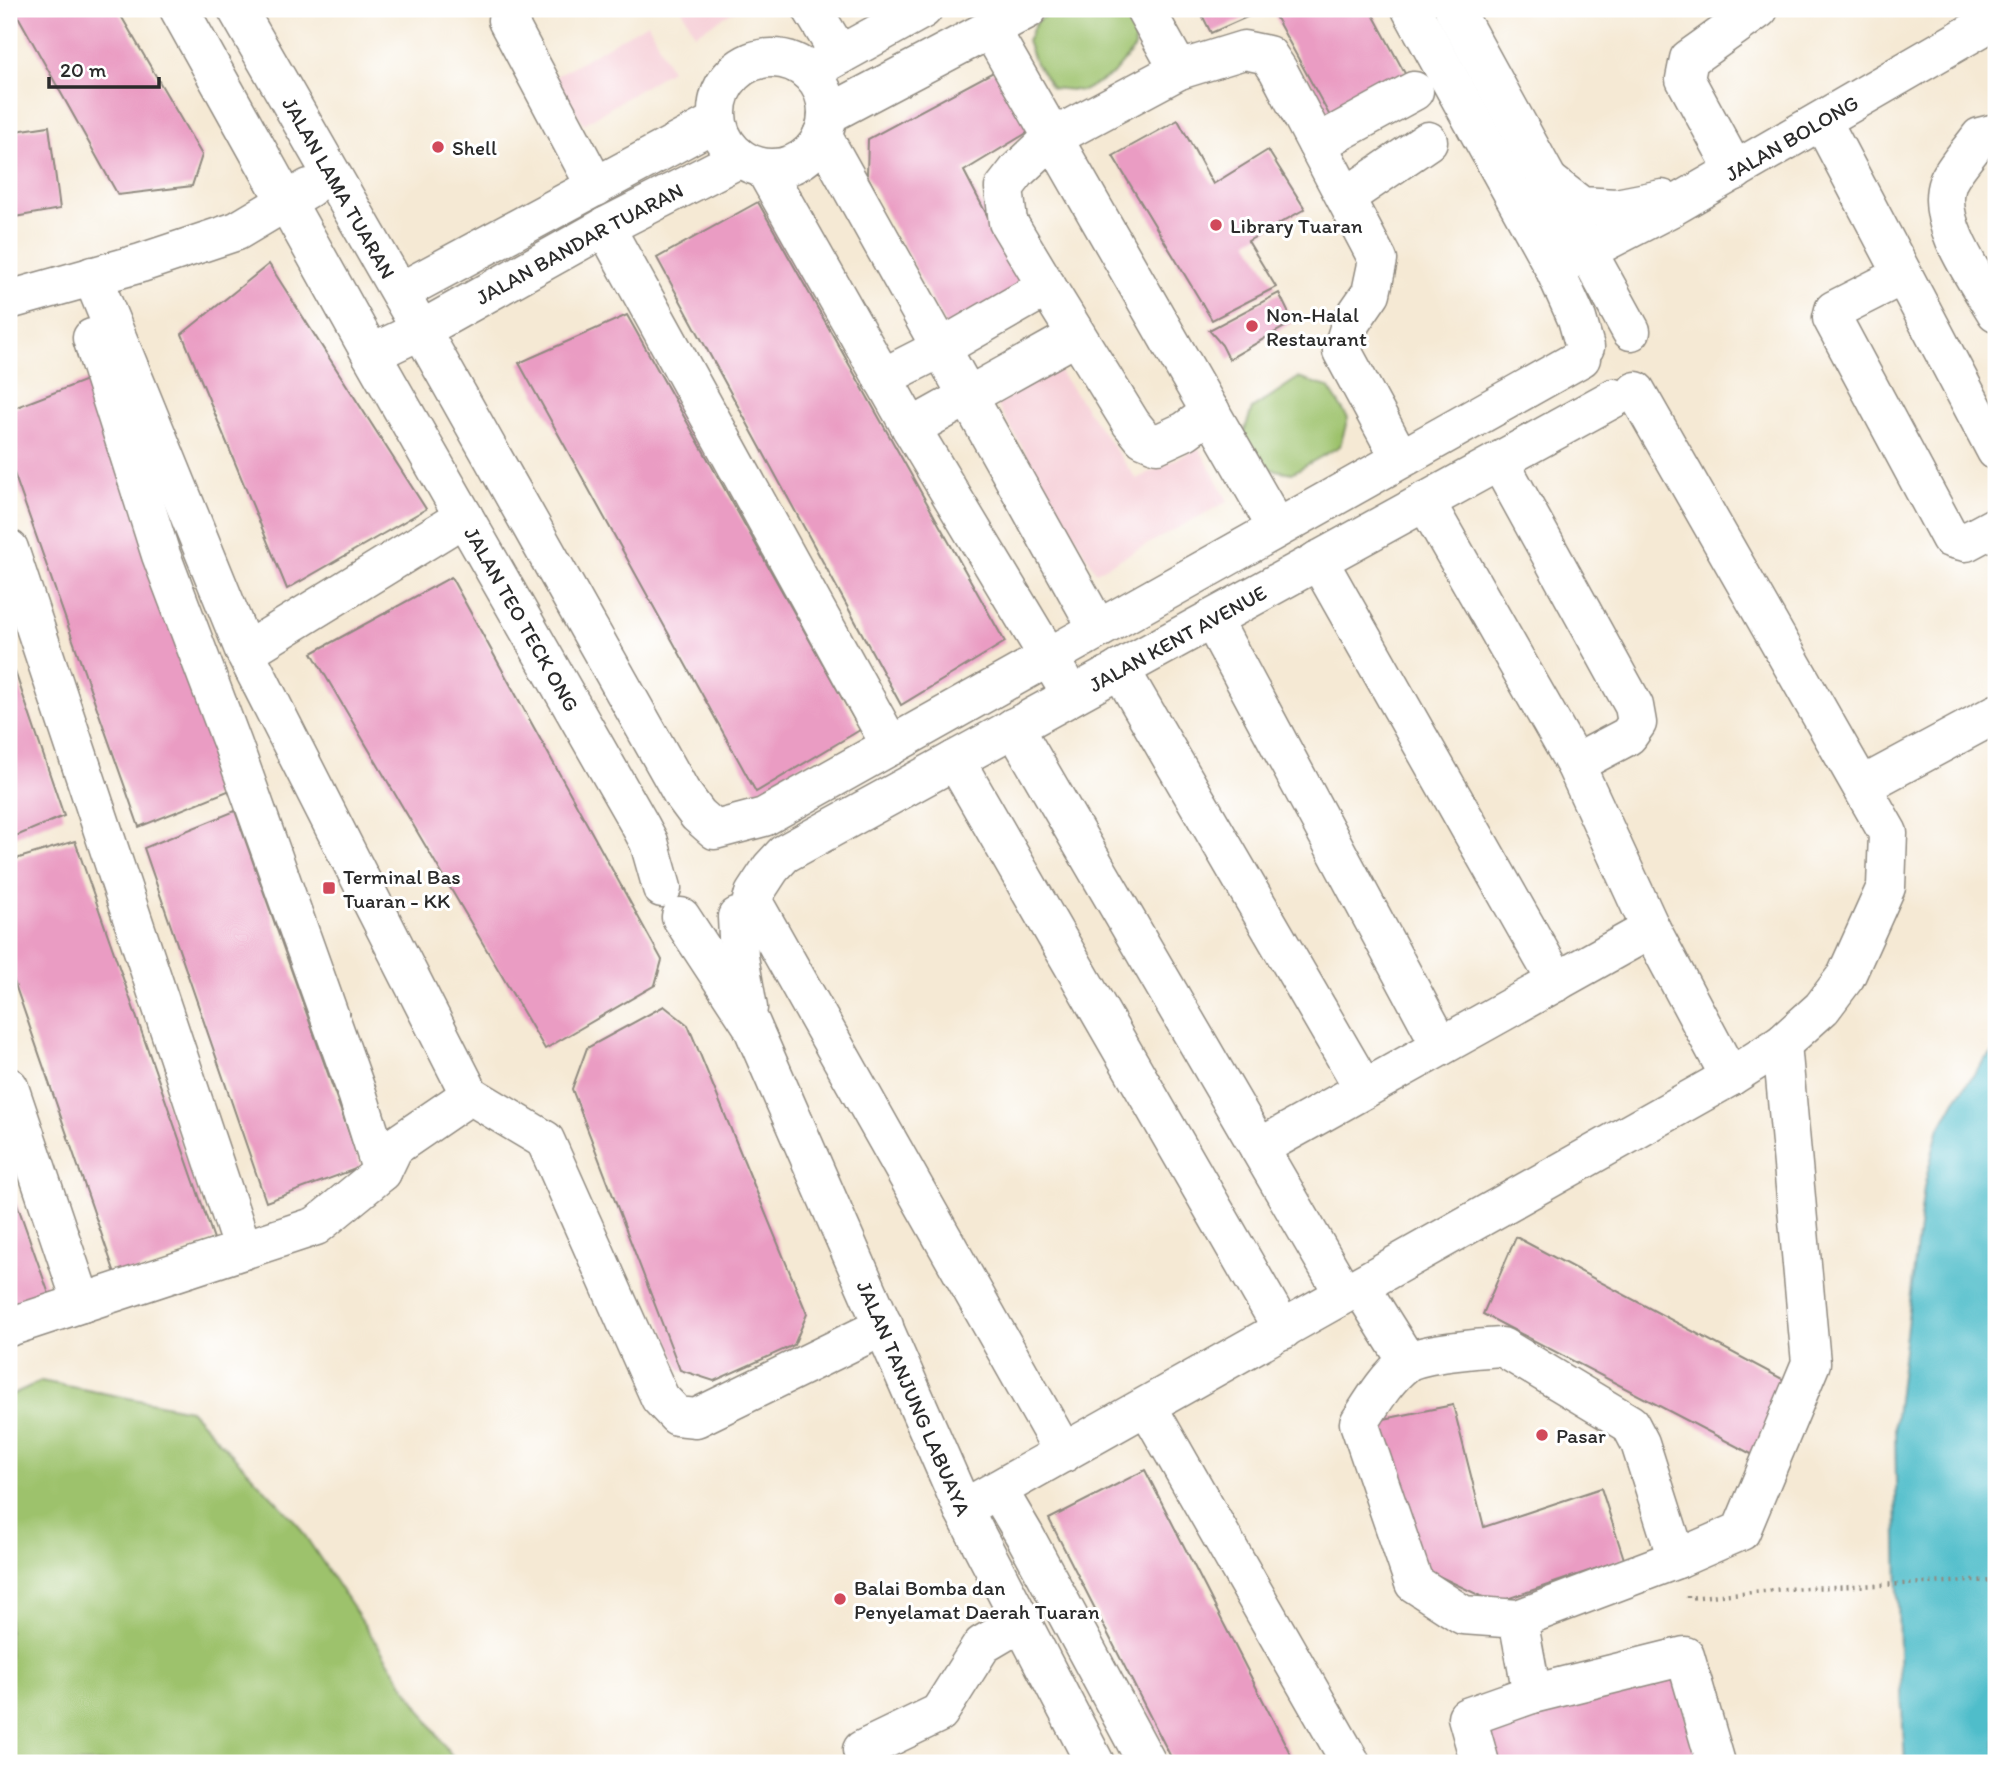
<svg xmlns="http://www.w3.org/2000/svg" width="2005" height="1772" font-family="Itim,sans-serif">
<style>
.built{fill:#f6cfd7}
.green{fill:#9dc26c;stroke:#64764c;stroke-width:2}
.water{fill:#50bdca;stroke:#3e747a;stroke-width:2}
.building{fill:#ea9cc3}
.lines{fill:none;stroke-linecap:round;stroke-linejoin:round}
.minor-casing{stroke:#908a80;stroke-width:41}
.path{stroke:#908a80;stroke-width:4.5;stroke-dasharray:2 5;stroke-linecap:butt}
.minor{stroke:#fff;stroke-width:38}
.poi-dot{fill:#d1495b;stroke:#fff;stroke-width:2.5}
.labels{text-anchor:middle;dominant-baseline:central;stroke-width:6;stroke-linejoin:round;paint-order:stroke}
.street-label{font-size:21px;fill:#2b2b2b;stroke:#fff}
.poi-label{font-size:21px;fill:#2b2b2b;stroke:#fff;text-anchor:start}
</style>
<rect width="100%" height="100%" fill="#fff"/>
<filter id="ink" filterUnits="userSpaceOnUse"><feTurbulence type="fractalNoise" baseFrequency=".0143" numOctaves="2"/><feDisplacementMap in="SourceGraphic" scale="14" xChannelSelector="R" yChannelSelector="G"/><feConvolveMatrix kernelMatrix="1 2 1 2 8 2 1 2 1" color-interpolation-filters="sRGB"/></filter>
<filter id="wash" filterUnits="userSpaceOnUse"><feTurbulence type="fractalNoise" baseFrequency=".00686" numOctaves="4" result="noise"/><feDisplacementMap in="SourceGraphic" scale="28" xChannelSelector="R" yChannelSelector="G"/><feGaussianBlur stdDeviation="1.57" result="paint"/><feColorMatrix in="noise" values="0 0 0 0 0 0 0 0 0 0 0 0 0 0 0 0 0 1.4 0 .05"/><feComposite in="paint" operator="in"/></filter>
<g filter="url(#wash)">
<rect width="100%" height="100%" fill="#f5e9d4"/>
<g class="built">
<path d="M682,9H738L695,34Z"/>
<path d="M648,23L671,70L584,124L554,77Z"/>
<path d="M1056,366L1136,479L1199,448L1228,501L1096,572L997,404Z"/>
</g>
<g class="green">
<path d="M1057,9H1122L1134,30L1135,48L1112,75L1083,91L1052,88L1034,60L1027,41L1037,21Z"/>
<path d="M1298,378L1328,387L1348,418L1340,446L1292,473L1264,468L1243,435L1252,409Z"/>
<path d="M41,1381L190,1410L296,1522L456,1763H9V1396Z"/>
</g>
<path class="water" d="M1996,1051V1763H1905L1899,1655L1895,1424L1924,1187L1938,1131L1955,1100L1986,1058Z"/>
<g id="blocks">
<g class="building">
<path d="M14,9H117L202,155L192,186L118,195Z"/>
<path d="M1199,9H1265L1211,33Z"/>
<path d="M1271,9H1370L1408,79L1332,120Z"/>
<path d="M997,70L1030,131L964,171L1026,290L948,331L867,175L868,139Z"/>
<path d="M1178,120L1213,184L1268,150L1305,209L1248,241L1276,287L1212,320L1113,156Z"/>
<path d="M49,126L60,209L9,218V132Z"/>
<path d="M758,202L1005,642L901,705L657,258Z"/>
<path d="M269,264L426,509L287,589L182,334Z"/>
<path d="M1279,293L1293,322L1229,359L1222,345L1209,330Z"/>
<path d="M627,315L860,730L756,792L519,363Z"/>
<path d="M89,379L233,789L139,827L9,459V410Z"/>
<path d="M451,577L662,960L655,985L545,1049L312,653Z"/>
<path d="M9,654L64,816L9,839Z"/>
<path d="M235,811L361,1167L266,1202L144,848Z"/>
<path d="M75,841L214,1239L117,1279L9,967V861Z"/>
<path d="M664,1006L688,1025L807,1314L794,1345L714,1381L680,1370L572,1089L587,1048Z"/>
<path d="M9,1181L50,1297L9,1310Z"/>
<path d="M1516,1237L1786,1381L1757,1457L1483,1314Z"/>
<path d="M1453,1405L1484,1527L1601,1488L1624,1559L1495,1603L1420,1567L1379,1420Z"/>
<path d="M1145,1470L1295,1763H1174L1049,1519Z"/>
<path d="M1674,1673L1700,1763H1493L1483,1725Z"/>
</g>
</g>
</g>
<g filter="url(#ink)">
<use href="#blocks" fill-opacity="0" stroke="#908a80" stroke-width="2"/>
<g class="lines">
<defs>
<g id="minor">
<path id="s1" d="M179,9L371,354L641,827L649,842L662,888"/>
<path id="s2" d="M237,9L421,330L681,792L698,815L715,830L764,817L1581,358"/>
<path d="M812,9L840,55"/>
<path d="M1145,9L1179,70L1244,50L1268,55L1278,70L1378,260L1371,293L1351,322L1342,351L1400,458"/>
<path d="M1411,9L1554,268L1577,319L1585,347"/>
<path d="M1454,9L1631,331"/>
<path d="M507,20L596,187"/>
<path d="M991,30L1277,528"/>
<circle cx="772" cy="113" r="55"/>
<path d="M1179,70L1052,138L1018,170L1004,188L1008,222L1047,287L1131,423L1143,438L1157,444L1185,431L1211,412"/>
<path d="M809,72L923,9"/>
<path d="M827,115L1028,9"/>
<path d="M1822,121L1996,451"/>
<path d="M1996,133L1980,137C1971,150 1954,168 1948,182C1933,221 1977,280 1996,312"/>
<path d="M822,135L1098,629"/>
<path d="M1317,144L1414,91"/>
<path d="M764,168L911,428L1061,678"/>
<path d="M1735,171L1685,79L1689,59L1759,9"/>
<path d="M1550,182L1581,206L1616,208L1662,199"/>
<path d="M1346,197L1428,141"/>
<path d="M605,227L891,746"/>
<path id="s3" d="M1554,268L1670,208L1996,19"/>
<path d="M1903,275L1834,310L1832,318L1950,538L1966,542L1996,526"/>
<path d="M92,276L245,652L470,1095L545,1140L660,1398L677,1416L696,1418L884,1326"/>
<path d="M400,292L717,121"/>
<path d="M9,300L141,263L237,231L309,188"/>
<path d="M92,338L161,555L233,745L358,1096L382,1172"/>
<path id="s4" d="M371,354L421,330L605,227L740,158"/>
<path d="M882,378L941,348L1047,287"/>
<path d="M911,428L1076,336"/>
<path d="M1499,461L1634,706L1637,723L1628,736L1575,764"/>
<path d="M1425,501L1575,764L1651,929L1730,1077"/>
<path d="M9,549L243,1250"/>
<path d="M1318,560L1557,982"/>
<path d="M1212,619L1441,1046"/>
<path d="M245,652L464,517"/>
<path d="M1120,669L1364,1089"/>
<path d="M1014,727L1344,1294"/>
<path d="M955,760L1283,1330"/>
<path d="M1862,786L1996,714"/>
<path id="s5" d="M754,894L771,868L784,854L1614,398"/>
<path d="M752,900L1064,1453"/>
<path id="s6" d="M681,917L751,1024L963,1509L1095,1763"/>
<path d="M737,917L739,957L748,1008"/>
<path d="M9,1087L82,1303"/>
<path d="M1259,1148L1651,929"/>
<path d="M1360,1286L1407,1361"/>
<path d="M9,1327L316,1226L382,1172L394,1147L470,1095"/>
<path d="M1502,1347L1630,1424L1640,1443L1677,1559L1518,1619L1463,1615L1414,1583L1359,1423C1372,1403 1386,1378 1406,1363C1419,1353 1482,1348 1502,1347Z"/>
<path d="M1147,1406L1351,1763"/>
<path d="M998,1490L1025,1536L1147,1763"/>
<path d="M963,1509L1730,1077L1782,1044L1822,1008L1846,976L1886,887L1888,833L1636,391"/>
<path d="M1677,1559L1741,1531L1811,1363L1782,1044"/>
<path d="M1518,1619L1532,1694"/>
<path d="M862,1750L939,1713L982,1645L1021,1622"/>
<path d="M1480,1763L1467,1717L1532,1694L1685,1656L1716,1763"/>
</g>
</defs>
<use href="#minor" class="minor-casing"/>
<path class="path" d="M1688,1596V1598L1785,1589L1996,1580"/>
<use href="#minor" class="minor"/>
</g>
</g>
<g class="poi-dot">
<circle cx="438" cy="147" r="7"/>
<circle cx="1216" cy="225" r="7"/>
<circle cx="1252" cy="326" r="7"/>
<rect x="322" y="881" width="14" height="14" rx="3.5"/>
<circle cx="1542" cy="1435" r="7"/>
<circle cx="840" cy="1599" r="7"/>
</g>
<g class="labels">
<g class="street-label">
<text stroke="none"><textPath href="#s3" startOffset="271">JALAN BOLONG</textPath></text>
<text stroke="none"><textPath href="#s2" startOffset="206">JALAN LAMA TUARAN</textPath></text>
<text stroke="none"><textPath href="#s4" startOffset="236">JALAN BANDAR TUARAN</textPath></text>
<text stroke="none"><textPath href="#s1" startOffset="700">JALAN TEO TECK ONG</textPath></text>
<text stroke="none"><textPath href="#s5" startOffset="499">JALAN KENT AVENUE</textPath></text>
<text stroke="none"><textPath href="#s6" startOffset="536">JALAN TANJUNG LABUAYA</textPath></text>
</g>
<g class="poi-label">
<text x="452" y="147">Shell</text>
<text x="1230" y="225">Library Tuaran</text>
<text x="1266" y="314">Non-Halal<tspan x="1266" dy="24">Restaurant</tspan></text>
<text x="343" y="876">Terminal Bas<tspan x="343" dy="24">Tuaran - KK</tspan></text>
<text x="1556" y="1435">Pasar</text>
<text x="854" y="1587">Balai Bomba dan<tspan x="854" dy="24">Penyelamat Daerah Tuaran</tspan></text>
</g>
</g>
<rect width="2005" height="1772" fill="none" stroke="#fff" stroke-width="35"/>
<path d="M49 77v10h110v-10" fill="none" stroke="#2b2b2b" stroke-width="3.5"/>
<text x="60" y="77" font-size="21" fill="#2b2b2b" stroke="#ffffff" stroke-width="5" paint-order="stroke">20 m</text>
</svg>
